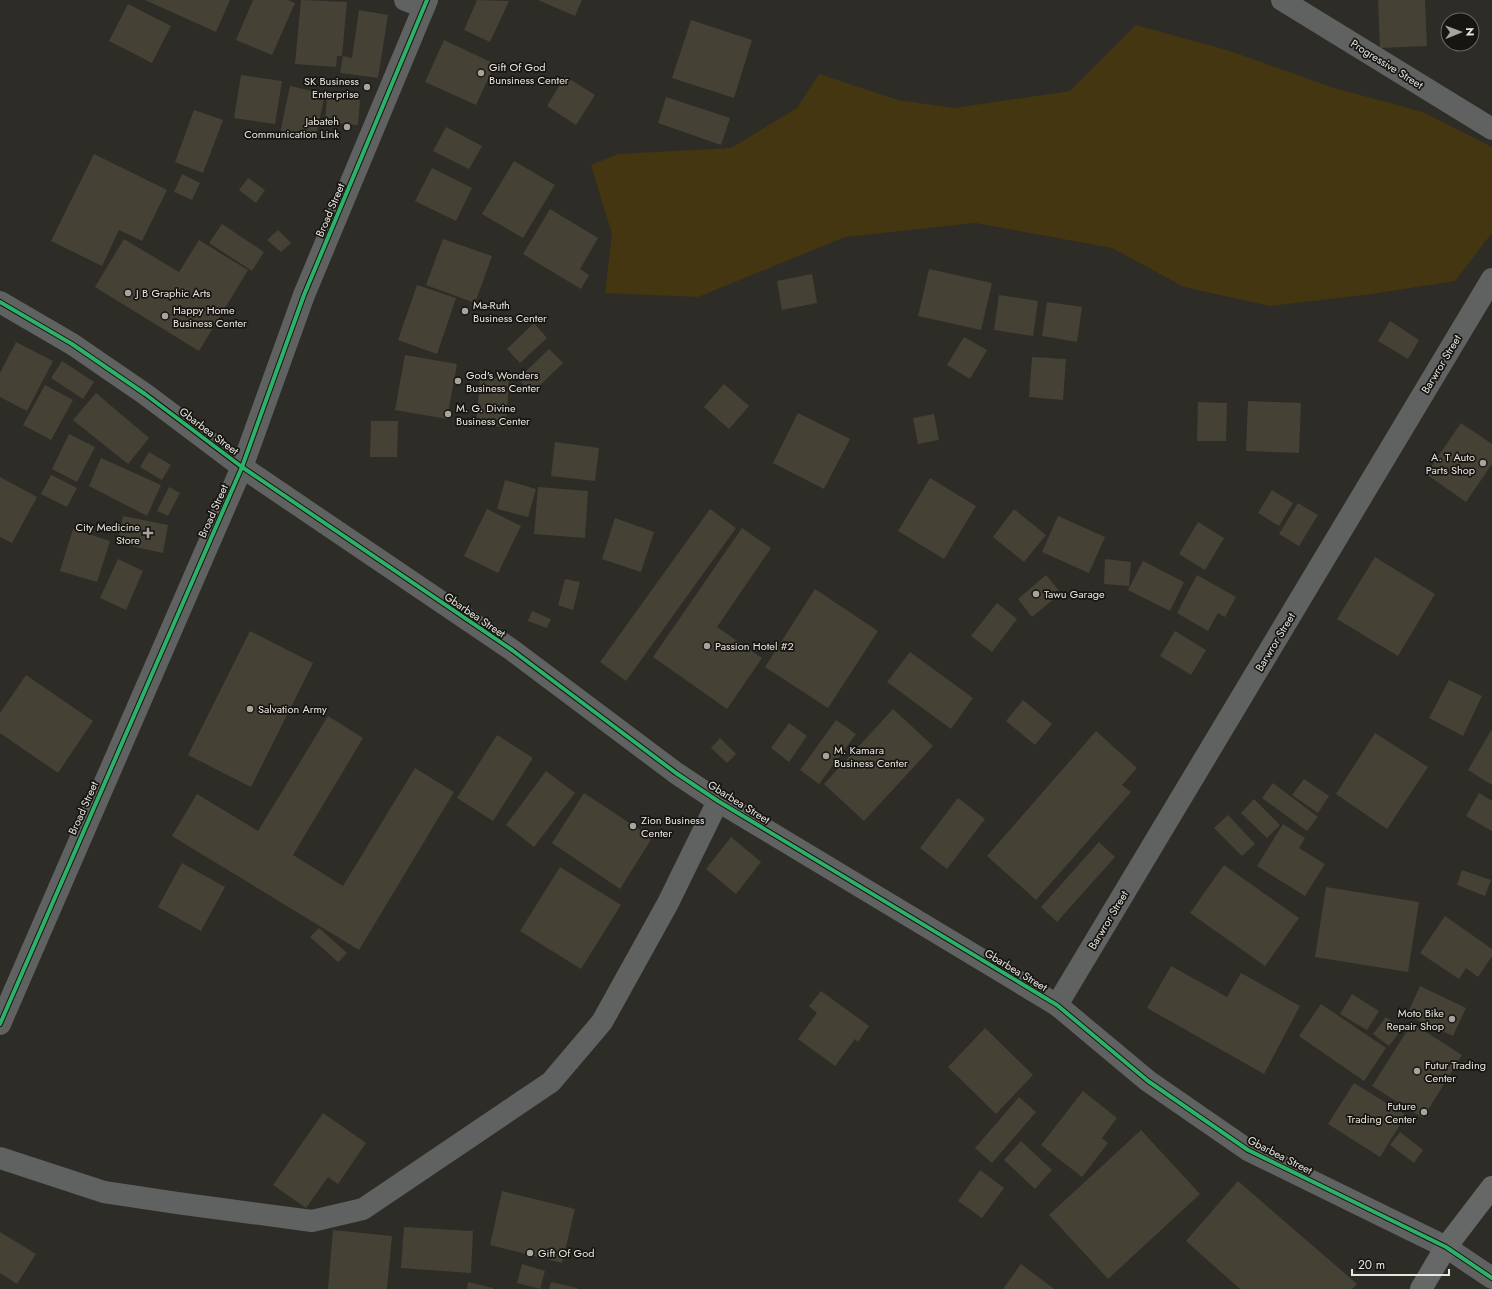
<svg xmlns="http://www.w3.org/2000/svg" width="1492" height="1289" font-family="Jost,sans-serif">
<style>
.green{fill:#433610}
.building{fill:#454134}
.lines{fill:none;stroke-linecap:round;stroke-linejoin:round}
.minor{stroke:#606262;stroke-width:22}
.highway{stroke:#666867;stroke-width:22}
.cycleway-casing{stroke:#171511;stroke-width:6}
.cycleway{stroke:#2db169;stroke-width:4}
.poi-dot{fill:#a7a49e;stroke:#171511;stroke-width:1.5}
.labels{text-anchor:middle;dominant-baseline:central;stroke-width:3.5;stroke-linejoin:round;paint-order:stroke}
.street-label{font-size:11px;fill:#e8e5df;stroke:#171511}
.poi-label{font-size:11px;fill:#e8e5df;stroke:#171511;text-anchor:start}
</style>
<rect width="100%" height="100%" fill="#2d2c26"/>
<path class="green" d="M1136,25L1227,50L1331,87L1423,112L1492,147V233L1455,281L1372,294L1270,306L1184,287L1112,248L975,223L845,237L698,297L605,293L612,234L591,165L618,154L731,148L797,108L819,74L898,100L954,108L1070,91Z"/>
<g class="building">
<path d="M145,0H230L216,32Z"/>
<path d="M253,0H288L295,3L272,55L236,40Z"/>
<path d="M301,0L347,2L342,56H337L336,67L295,64Z"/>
<path d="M477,0L509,1L490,42L464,30Z"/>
<path d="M538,0H582L575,16Z"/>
<path d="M1378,0H1425L1427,46L1380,48Z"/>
<path d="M128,4L171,26L152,63L109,41Z"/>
<path d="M359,10L388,15L378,78L340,73L343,56L352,58Z"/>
<path d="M691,20L752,40L734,98L672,78Z"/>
<path d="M444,40L495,64L476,105L425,82Z"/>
<path d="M241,75L282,81L275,124L234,118Z"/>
<path d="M565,76L595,95L576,125L547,106Z"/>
<path d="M290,86L325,94L315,140L280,133Z"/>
<path d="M666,97L730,118L721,145L658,123Z"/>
<path d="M327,98L360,100L358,125L325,122Z"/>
<path d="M194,110L223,120L203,173L175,162Z"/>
<path d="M446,127L482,146L469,169L433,151Z"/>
<path d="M94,154L167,190L142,241L119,230L102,266L51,241Z"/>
<path d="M514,161L555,185L523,238L482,214Z"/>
<path d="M432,168L472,188L456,221L415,201Z"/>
<path d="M182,174L200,183L192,200L174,192Z"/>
<path d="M248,178L265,190L256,203L239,190Z"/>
<path d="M550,209L598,238L580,269L589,275L581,289L523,254Z"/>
<path d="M222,224L264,252L252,271L209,243Z"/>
<path d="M278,230L291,243L281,252L267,240Z"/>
<path d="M124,239L179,272L199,240L248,270L199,351L95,287Z"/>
<path d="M443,239L492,256L475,303L426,285Z"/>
<path d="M929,269L992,283L981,330L918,316Z"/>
<path d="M812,274L817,303L782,310L777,281Z"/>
<path d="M417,285L456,298L437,354L398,340Z"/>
<path d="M999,295L1038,301L1033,336L994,330Z"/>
<path d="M1047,302L1082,307L1077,342L1042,336Z"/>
<path d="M1390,321L1419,340L1408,359L1378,341Z"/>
<path d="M534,323L547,338L520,363L507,349Z"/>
<path d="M964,337L987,350L970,379L947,365Z"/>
<path d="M16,342L53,361L27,411L0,397V373Z"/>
<path d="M549,349L563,363L532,393L518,379Z"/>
<path d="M405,355L457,364L447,419L395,410Z"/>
<path d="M1032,357L1066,359L1063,400L1029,397Z"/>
<path d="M62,361L94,382L83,399L51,378Z"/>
<path d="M480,377L509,379L506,427L476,425Z"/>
<path d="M724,384L749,406L729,429L704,407Z"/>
<path d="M45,385L73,400L51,440L23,425Z"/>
<path d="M96,393L149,438L128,464L73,420Z"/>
<path d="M1248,401L1301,403L1299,453L1246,451Z"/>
<path d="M1198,402L1227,403L1226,441H1197Z"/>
<path d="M798,413L850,439L824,489L773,463Z"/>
<path d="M934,414L939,440L918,444L913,418Z"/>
<path d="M371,421H398L397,457H370Z"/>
<path d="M1461,423L1492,444V464L1466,502L1426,474Z"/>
<path d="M69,434L95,447L77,482L52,469Z"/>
<path d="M555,442L599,448L595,481L551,476Z"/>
<path d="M149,452L171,465L162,480L140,467Z"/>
<path d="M101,458L161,485L147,516L89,486Z"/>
<path d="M51,475L77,488L67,507L41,494Z"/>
<path d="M0,477L37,497L12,543L0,537Z"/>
<path d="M930,478L976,506L944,559L898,531Z"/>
<path d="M505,480L536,489L528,517L497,509Z"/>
<path d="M169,487L180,493L168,516L157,511Z"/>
<path d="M538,487L588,491L585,538L534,534Z"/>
<path d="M1272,490L1293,503L1279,526L1258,513Z"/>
<path d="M1298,503L1318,515L1299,546L1279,534Z"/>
<path d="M487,509L521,526L498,573L464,556Z"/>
<path d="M710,509L736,528L626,681L600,662Z"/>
<path d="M1014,509L1046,535L1024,562L993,537Z"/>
<path d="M123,516L168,525L163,553L117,543Z"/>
<path d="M1058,516L1105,537L1089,573L1042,552Z"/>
<path d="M615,518L654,532L641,572L602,559Z"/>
<path d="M1198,522L1224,538L1205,570L1179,554Z"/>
<path d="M742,528L771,548L717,627L762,658L727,709L653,657Z"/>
<path d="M73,529L110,541L97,582L60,571Z"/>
<path d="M1375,557L1435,594L1398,656L1337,619Z"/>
<path d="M118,559L143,571L126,610L100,598Z"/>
<path d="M1105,559L1131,562L1129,586L1104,584Z"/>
<path d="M1143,561L1184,582L1170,611L1128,590Z"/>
<path d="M1046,575L1061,593L1032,617L1018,599Z"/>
<path d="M1197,575L1236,597L1225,617L1218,613L1208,631L1177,613Z"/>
<path d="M565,579L580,582L573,610L558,605Z"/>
<path d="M815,589L878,631L828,708L765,667Z"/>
<path d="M997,603L1017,619L992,652L971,636Z"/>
<path d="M532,611L551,619L547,628L528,621Z"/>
<path d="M250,631L313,663L251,787L188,755Z"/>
<path d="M1175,631L1206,650L1191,675L1160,656Z"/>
<path d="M910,652L973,698L951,729L887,682Z"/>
<path d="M26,675L93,721L58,773L0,733V713Z"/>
<path d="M1449,680L1482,696L1463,736L1429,718Z"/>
<path d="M1023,700L1052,724L1035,745L1006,721Z"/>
<path d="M893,709L933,746L864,821L824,784Z"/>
<path d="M328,716L363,738L293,855L343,886L415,768L454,792L359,950L172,836L197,794L258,831Z"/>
<path d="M836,720L856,734L819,784L800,770Z"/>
<path d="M789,723L807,736L789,762L771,748Z"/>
<path d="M1492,729V785L1468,770Z"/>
<path d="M1096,731L1137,768L1122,785L1131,792L1036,900L987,856Z"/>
<path d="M1375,733L1428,767L1387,829L1336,794Z"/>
<path d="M497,735L533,758L493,821L457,798Z"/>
<path d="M720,738L736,754L727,763L711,748Z"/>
<path d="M546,771L575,793L534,847L506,825Z"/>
<path d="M1304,779L1329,796L1318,813L1292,795Z"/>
<path d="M1273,783L1318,817L1307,831L1262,798Z"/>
<path d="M584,793L652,838L620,889L552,843Z"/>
<path d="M1479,793L1492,801V831L1466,816Z"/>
<path d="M958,798L985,819L947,869L920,848Z"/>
<path d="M1254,799L1280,825L1267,838L1241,813Z"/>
<path d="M1228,815L1255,844L1242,856L1214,828Z"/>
<path d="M1283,824L1305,838L1299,848L1325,864L1305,896L1257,866Z"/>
<path d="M731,837L761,862L736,894L706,869Z"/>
<path d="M1099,842L1115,857L1057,922L1041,907Z"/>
<path d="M182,863L225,887L201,931L158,907Z"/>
<path d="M1224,865L1299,918L1265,966L1190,913Z"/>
<path d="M560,867L621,905L581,969L520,931Z"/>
<path d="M1462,870L1491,880L1485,896L1457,885Z"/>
<path d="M1326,887L1419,902L1408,972L1315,957Z"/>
<path d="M1445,916L1492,949V956L1478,977L1466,968L1459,979L1420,953Z"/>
<path d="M319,928L347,953L338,962L310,937Z"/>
<path d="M1171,966L1227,997L1241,973L1300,1006L1264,1074L1147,1008Z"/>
<path d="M1420,986L1466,1008L1453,1036L1407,1015Z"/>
<path d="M821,991L869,1026L858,1042L855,1039L835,1066L798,1039L817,1013L809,1006Z"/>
<path d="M1352,994L1379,1011L1367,1030L1340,1014Z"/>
<path d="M1321,1004L1386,1048L1364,1081L1299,1036Z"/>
<path d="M1386,1017L1402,1029L1389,1046L1373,1034Z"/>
<path d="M1412,1023L1462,1055L1423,1118L1372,1086Z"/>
<path d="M985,1028L1033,1075L996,1114L948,1067Z"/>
<path d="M1354,1083L1406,1115L1380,1157L1328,1124Z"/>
<path d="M1083,1091L1117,1118L1102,1138L1108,1143L1082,1177L1041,1145Z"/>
<path d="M1019,1097L1036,1112L992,1163L975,1148Z"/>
<path d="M323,1113L366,1143L338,1184L328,1177L306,1208L273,1185Z"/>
<path d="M1141,1130L1200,1194L1108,1279L1049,1215Z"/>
<path d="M1400,1132L1423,1150L1414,1163L1390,1145Z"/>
<path d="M1021,1141L1052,1170L1035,1189L1004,1160Z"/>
<path d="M980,1170L1004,1188L982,1218L958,1201Z"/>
<path d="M1238,1181L1357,1284L1352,1289H1240L1186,1241Z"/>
<path d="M502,1191L575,1209L562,1263L490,1245Z"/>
<path d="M404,1227L473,1231L471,1273L401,1268Z"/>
<path d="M333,1230L392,1236L387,1289H328Z"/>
<path d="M0,1232L36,1254L17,1284L0,1273Z"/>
<path d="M522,1264L545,1271L540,1289L517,1283Z"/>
<path d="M1021,1264L1054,1289H1003Z"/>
<path d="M468,1282L493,1288V1289H467Z"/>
<path d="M551,1282L577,1288V1289H549Z"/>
</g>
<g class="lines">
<g class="minor">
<path d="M405,0L424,7"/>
<path d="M1282,0L1492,129"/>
<path d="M0,302L72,344L145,394L242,467L512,650L676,773L718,801L1057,1005L1148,1081L1248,1150L1446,1247L1492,1278"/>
<path d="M1057,1005L1492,279"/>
<path d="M0,1024L242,467L304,295L427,0"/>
<path d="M0,1158L104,1192L177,1203L312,1221L363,1209L551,1082L602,1022L668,903L718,801"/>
</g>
<path class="highway" d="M1421,1289L1446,1247L1492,1187"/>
<defs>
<g id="cycleway">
<path d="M0,302L72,344L145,394L242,467L512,650L676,773L718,801L1057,1005L1148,1081L1248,1150L1446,1247L1492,1278"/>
<path d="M0,1024L242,467L304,295L427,0"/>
</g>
</defs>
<use href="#cycleway" class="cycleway-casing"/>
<use href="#cycleway" class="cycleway"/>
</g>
<g class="poi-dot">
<circle cx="481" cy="73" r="4"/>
<circle cx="367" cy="87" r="4"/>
<circle cx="347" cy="127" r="4"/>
<circle cx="128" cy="293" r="4"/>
<circle cx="465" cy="311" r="4"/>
<circle cx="165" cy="316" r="4"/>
<circle cx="458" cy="381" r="4"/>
<circle cx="448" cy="414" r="4"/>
<circle cx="1483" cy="463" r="4"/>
<path d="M146 527h4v4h4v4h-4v4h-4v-4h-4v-4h4z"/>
<circle cx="1036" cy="594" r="4"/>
<circle cx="707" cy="646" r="4"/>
<circle cx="250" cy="709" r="4"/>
<circle cx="826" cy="756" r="4"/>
<circle cx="633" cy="826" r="4"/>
<circle cx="1452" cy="1019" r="4"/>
<circle cx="1417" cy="1071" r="4"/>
<circle cx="1424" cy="1112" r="4"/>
<circle cx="530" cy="1253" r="4"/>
</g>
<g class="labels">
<g class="street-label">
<text transform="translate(1387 64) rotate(32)">Progressive Street</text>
<text transform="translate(330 210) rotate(-67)">Broad Street</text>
<text transform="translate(1441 364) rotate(-59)">Barwror Street</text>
<text transform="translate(209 431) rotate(37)">Gbarbea Street</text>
<text transform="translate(213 511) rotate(-66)">Broad Street</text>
<text transform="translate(475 615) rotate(34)">Gbarbea Street</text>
<text transform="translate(1275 642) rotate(-59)">Barwror Street</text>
<text transform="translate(739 802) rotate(32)">Gbarbea Street</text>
<text transform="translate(83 808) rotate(-66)">Broad Street</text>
<text transform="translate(1108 920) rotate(-59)">Barwror Street</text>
<text transform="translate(1016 970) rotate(31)">Gbarbea Street</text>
<text transform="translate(1280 1155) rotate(27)">Gbarbea Street</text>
</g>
<g class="poi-label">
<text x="489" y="67">Gift Of God<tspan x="489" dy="13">Bunsiness Center</tspan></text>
<text x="359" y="81" text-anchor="end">SK Business<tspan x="359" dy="13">Enterprise</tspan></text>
<text x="339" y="121" text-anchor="end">Jabateh<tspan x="339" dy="13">Communication Link</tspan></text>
<text x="136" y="293">J B Graphic Arts</text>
<text x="473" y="305">Ma-Ruth<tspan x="473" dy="13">Business Center</tspan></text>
<text x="173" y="310">Happy Home<tspan x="173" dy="13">Business Center</tspan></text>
<text x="466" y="375">God's Wonders<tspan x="466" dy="13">Business Center</tspan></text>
<text x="456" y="408">M. G. Divine<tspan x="456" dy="13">Business Center</tspan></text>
<text x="1475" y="457" text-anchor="end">A. T Auto<tspan x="1475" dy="13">Parts Shop</tspan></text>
<text x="140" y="527" text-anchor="end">City Medicine<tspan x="140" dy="13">Store</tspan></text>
<text x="1044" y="594">Tawu Garage</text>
<text x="715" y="646">Passion Hotel #2</text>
<text x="258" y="709">Salvation Army</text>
<text x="834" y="750">M. Kamara<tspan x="834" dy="13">Business Center</tspan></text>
<text x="641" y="820">Zion Business<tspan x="641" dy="13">Center</tspan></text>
<text x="1444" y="1013" text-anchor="end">Moto Bike<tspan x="1444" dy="13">Repair Shop</tspan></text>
<text x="1425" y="1065">Futur Trading<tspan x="1425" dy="13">Center</tspan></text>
<text x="1416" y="1106" text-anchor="end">Future<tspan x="1416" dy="13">Trading Center</tspan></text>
<text x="538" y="1253">Gift Of God</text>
</g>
</g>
<g transform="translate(1460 32) rotate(89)"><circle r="19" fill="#171511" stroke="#6b6863"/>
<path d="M0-3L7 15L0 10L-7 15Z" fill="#a7a49e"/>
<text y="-6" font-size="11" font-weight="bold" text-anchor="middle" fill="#e8e5df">N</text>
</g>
<path d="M1352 1269v6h97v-6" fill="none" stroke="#e8e5df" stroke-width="2"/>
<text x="1358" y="1269" font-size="12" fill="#e8e5df" stroke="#171511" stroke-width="3" paint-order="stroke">20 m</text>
</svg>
